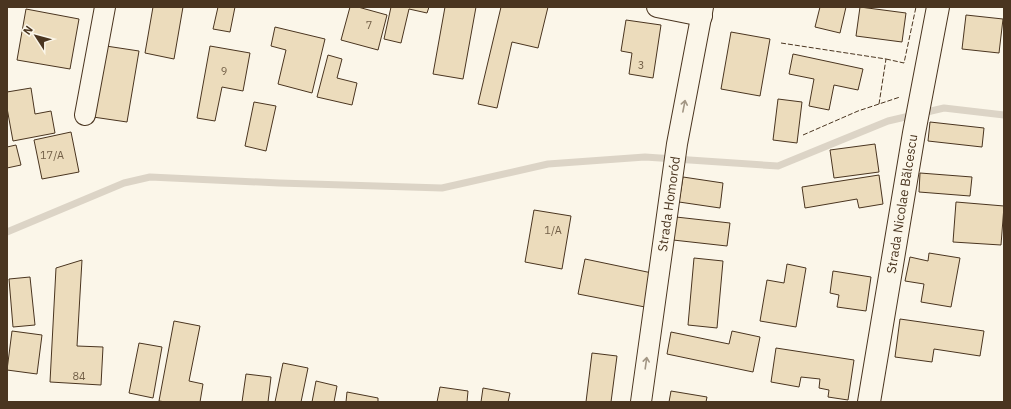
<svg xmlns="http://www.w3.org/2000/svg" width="1011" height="409" font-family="'IBM Plex Sans',sans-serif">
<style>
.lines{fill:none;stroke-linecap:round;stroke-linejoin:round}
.stream{stroke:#dcd4c6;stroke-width:7}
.building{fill:#ecdcbc;stroke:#4a3520}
.street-casing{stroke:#4a3520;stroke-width:22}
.secondary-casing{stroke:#4a3520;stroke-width:24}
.street{stroke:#fbf6e9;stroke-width:20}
.secondary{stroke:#fbf6e9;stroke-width:22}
.fence{stroke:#4a3520;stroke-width:1;stroke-dasharray:5 2;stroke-linecap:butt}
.oneway{stroke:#a29684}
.labels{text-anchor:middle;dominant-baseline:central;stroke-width:3;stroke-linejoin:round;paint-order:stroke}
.number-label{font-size:11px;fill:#725f47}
.street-label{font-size:13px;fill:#4a3520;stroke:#fbf6e9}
</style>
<rect width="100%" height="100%" fill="#fbf6e9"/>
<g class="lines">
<path class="stream" d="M7,232L124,183L150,177L279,183L442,188L548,164L645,157L778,166L888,121L944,108L1004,115"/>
</g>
<g class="building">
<path d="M153,7H183L174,59L145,53Z"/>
<path d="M218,7H235L230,32L213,29Z"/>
<path d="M350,7H358L387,15L378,50L341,40Z"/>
<path d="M391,7H429L427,13L409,9L401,43L384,39Z"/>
<path d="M445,7H476L463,79L433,74Z"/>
<path d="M501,7H548L538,48L512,42L497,108L478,104Z"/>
<path d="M820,7H846L840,33L815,27Z"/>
<path d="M860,7L906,13L902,42L856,36Z"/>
<path d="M26,9L79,19L70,69L17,60Z"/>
<path d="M966,15L1003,19L999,53L962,49Z"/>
<path d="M626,20L661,25L653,78L629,74L632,53L621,51Z"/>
<path d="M275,27L325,39L312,93L278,84L286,50L271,46Z"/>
<path d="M731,32L770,39L760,96L721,89Z"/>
<path d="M106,46L139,51L127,122L93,117Z"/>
<path d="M210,46L250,53L243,91L222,87L215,121L197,118Z"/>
<path d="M793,54L863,69L858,90L834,85L829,110L809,106L814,79L789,74Z"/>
<path d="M328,55L342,59L337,78L357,83L352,105L317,97Z"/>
<path d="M31,88L35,114L51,111L55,133L13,141L7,108V92Z"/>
<path d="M778,99L802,102L797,143L773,140Z"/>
<path d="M254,102L276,106L266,151L245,146Z"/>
<path d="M930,122L984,128L982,147L928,141Z"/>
<path d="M71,132L79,172L42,179L34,140Z"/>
<path d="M875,144L879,172L834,178L830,150Z"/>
<path d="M16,145L21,165L7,168V147Z"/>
<path d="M920,173L972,177L970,196L919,192Z"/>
<path d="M879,175L883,204L859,208L857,199L805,208L802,187Z"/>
<path d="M683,177L723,183L720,208L679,202Z"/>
<path d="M956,202L1004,206L1001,245L953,242Z"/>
<path d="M534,210L571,216L562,269L525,262Z"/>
<path d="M676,217L730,223L727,246L673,240Z"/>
<path d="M929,253L960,258L951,307L921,302L924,284L905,281L910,257L928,261Z"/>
<path d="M694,258L723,261L717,328L688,325Z"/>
<path d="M585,259L652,273L645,307L578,294Z"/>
<path d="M82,260L77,346L103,347L101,385L50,382L56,268Z"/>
<path d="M787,264L806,268L796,327L760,321L767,280L784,283Z"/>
<path d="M833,271L871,277L866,311L837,307L839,295L830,293Z"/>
<path d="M30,277L35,325L13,327L9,279Z"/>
<path d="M900,319L984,331L980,356L934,349L932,362L895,357Z"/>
<path d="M174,321L200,326L189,381L203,384L200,402H166L159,401Z"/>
<path d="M12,331L42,335L37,374L7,370Z"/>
<path d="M732,331L760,337L753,372L667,354L671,332L729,344Z"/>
<path d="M139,343L162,347L153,398L129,393Z"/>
<path d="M776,348L854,360L848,400L828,397L829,390L819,388L820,379L801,377L799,387L771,382Z"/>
<path d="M592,353L617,356L611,402H586Z"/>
<path d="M283,363L308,368L301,402H275Z"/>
<path d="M246,374L271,377L268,402H242Z"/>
<path d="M316,381L337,386L334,402H312Z"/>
<path d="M440,387L468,391L467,402H437Z"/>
<path d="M483,388L510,393L508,402H481Z"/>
<path d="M671,391L707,397L706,402H669Z"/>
<path d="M347,392L378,398V402H346Z"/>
</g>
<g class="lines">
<defs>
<g id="street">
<path d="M657,7L702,16"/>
<path d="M85,115L105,7"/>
<path d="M641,402L677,144L703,7"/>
</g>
<path id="secondary" d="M869,402L914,133L938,7"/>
</defs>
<use href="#street" class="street-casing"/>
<use href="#secondary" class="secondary-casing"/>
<use href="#street" class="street"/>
<use href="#secondary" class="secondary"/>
<g class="fence">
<path d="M781,43L886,59L879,104"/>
<path d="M886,59L904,63L916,7"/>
<path d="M803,135L858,111L900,97"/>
</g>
</g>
<defs><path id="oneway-shaft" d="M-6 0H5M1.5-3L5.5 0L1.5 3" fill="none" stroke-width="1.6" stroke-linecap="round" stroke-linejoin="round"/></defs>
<g class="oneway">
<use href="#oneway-shaft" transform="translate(684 106) rotate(-79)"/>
<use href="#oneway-shaft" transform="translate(646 363) rotate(-82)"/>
</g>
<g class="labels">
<g class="number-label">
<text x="369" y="25">7</text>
<text x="641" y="65">3</text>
<text x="224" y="71">9</text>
<text x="52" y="155">17/A</text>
<text x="553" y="230">1/A</text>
<text x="79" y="376">84</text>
</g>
<g class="street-label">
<text transform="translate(669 204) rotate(-82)">Strada Homoród</text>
<text transform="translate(902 204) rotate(-81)">Strada Nicolae Bălcescu</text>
</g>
</g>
<rect width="1011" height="409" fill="none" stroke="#4a3520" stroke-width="16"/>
<g transform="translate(36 36) rotate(306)" stroke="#fbf6e9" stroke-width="3" paint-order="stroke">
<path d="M0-3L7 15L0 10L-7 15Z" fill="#4a3520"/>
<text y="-6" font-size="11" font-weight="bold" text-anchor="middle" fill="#4a3520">N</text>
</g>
</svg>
